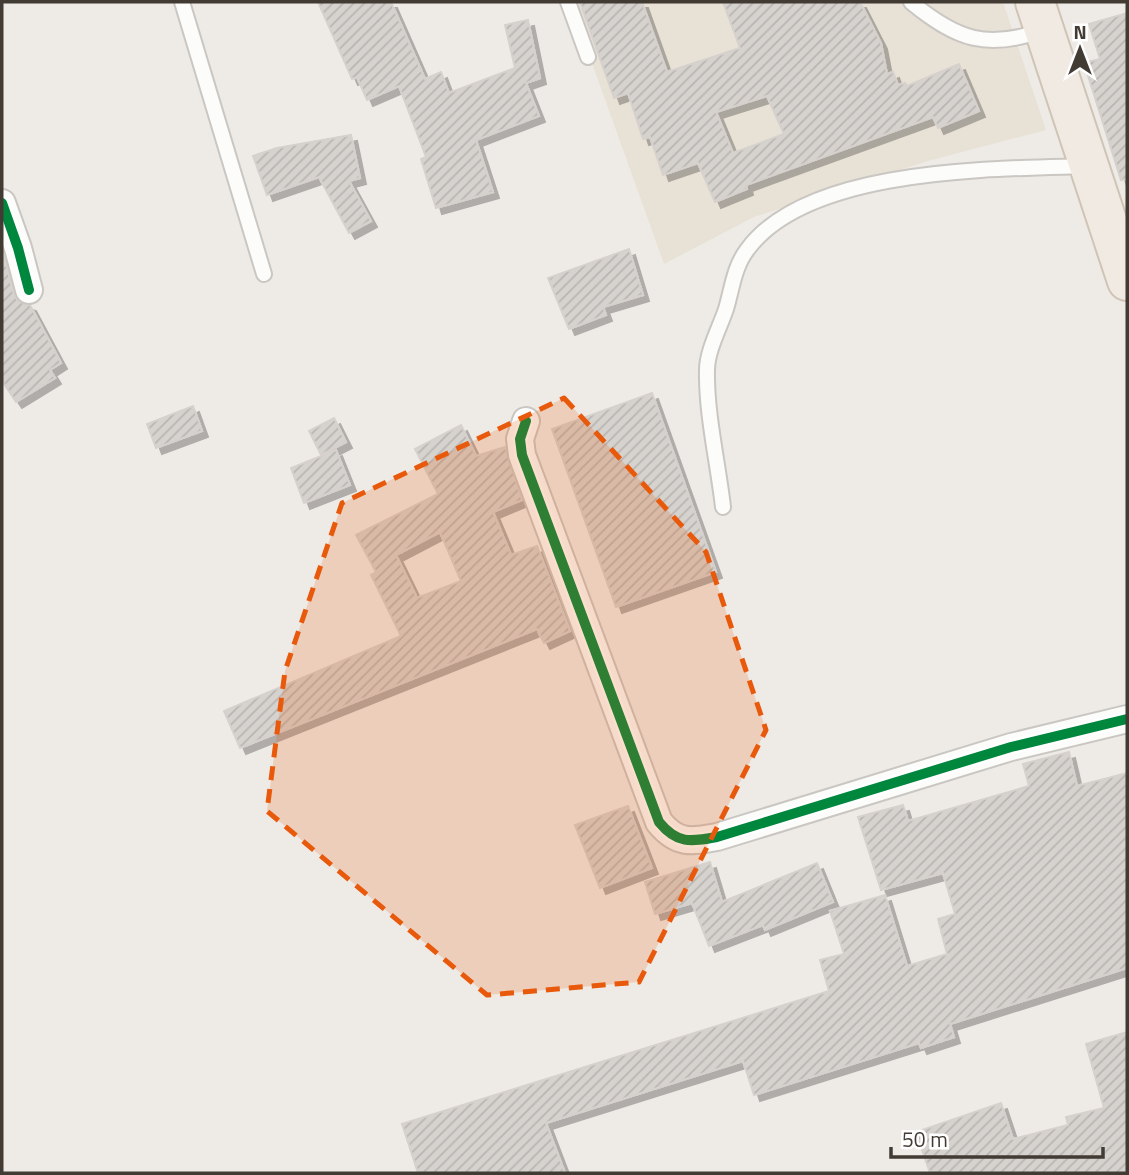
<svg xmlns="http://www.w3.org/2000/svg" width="1129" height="1175" font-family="'Titillium Web',sans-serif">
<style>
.education{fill:#e8e1d6}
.building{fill:url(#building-hatch);stroke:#d6d1cd;stroke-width:2;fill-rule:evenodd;filter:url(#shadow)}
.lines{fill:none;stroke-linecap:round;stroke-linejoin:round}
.service-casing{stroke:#cac7c3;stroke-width:18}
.minor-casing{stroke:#cac7c3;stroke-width:30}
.primary-casing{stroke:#cfc4b5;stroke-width:42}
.service{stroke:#fcfcfb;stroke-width:14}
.minor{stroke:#fcfcfb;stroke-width:26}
.primary{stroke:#f0eae3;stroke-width:38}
.cycleway-casing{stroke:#fff;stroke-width:15}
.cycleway{stroke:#00873e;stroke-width:10}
.marked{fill:#e8590c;fill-opacity:0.2;stroke:#e8590c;stroke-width:5;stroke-dasharray:14 9;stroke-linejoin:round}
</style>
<defs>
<pattern id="building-hatch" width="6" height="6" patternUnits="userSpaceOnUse" patternTransform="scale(1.75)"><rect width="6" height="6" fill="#d6d2ce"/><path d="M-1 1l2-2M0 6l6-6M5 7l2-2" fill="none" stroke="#b9b5b2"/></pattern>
<filter id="shadow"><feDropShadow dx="6" dy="6" stdDeviation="0" flood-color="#0004"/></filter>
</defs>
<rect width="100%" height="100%" fill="#eeebe7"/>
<path class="education" d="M570,2H1003L1046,130L928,161L754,217L664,264Z"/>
<g class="building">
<path d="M318,2H391L425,79L441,72L449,93L515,68L505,25L528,20L540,78L526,83L539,116L476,140L493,192L436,208L421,159L426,157L399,86L367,100L357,77L352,79Z"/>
<path d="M580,2H642L667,72L740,48L723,2H860L881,43L887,74L893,72L898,85L905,83L907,86L959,64L979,111L938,128L933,117L746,185L747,189L715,202L698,163L663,175L650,137L643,139L628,93L614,98ZM767,96L784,134L733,153L716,112Z"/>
<path d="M1127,13V179L1121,180L1084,63L1100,59L1089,24Z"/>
<path d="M351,135L360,178L349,181L371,221L349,233L319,177L267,195L253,156L277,148Z"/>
<path d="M2,249L14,295L18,301L30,305L61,363L50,370L55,378L16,402L2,381Z"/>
<path d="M629,249L643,295L603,307L606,315L569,329L548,278Z"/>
<path d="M652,393L716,572L616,607L552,429Z"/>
<path d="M193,406L202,431L156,448L147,424Z"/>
<path d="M334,418L346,442L321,455L309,431Z"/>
<path d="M461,425L476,456L505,447L522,500L493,512L511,555L537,546L570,631L544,643L537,629L240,748L224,711L401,636L371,575L376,572L356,535L438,494L415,449ZM440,532L461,581L417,598L396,555Z"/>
<path d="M336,450L350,485L304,503L291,468Z"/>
<path d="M1069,752L1077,786L1127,773V968L950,1024L954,1037L921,1048L919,1043L754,1095L743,1061L546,1123L565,1173H418L402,1124L829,991L820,960L844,954L830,911L885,895L907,966L947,954L938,919L955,914L943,873L881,890L858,817L903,805L908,821L1029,786L1023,764Z"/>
<path d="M628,806L652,868L600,888L575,825Z"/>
<path d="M710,862L722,902L817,863L833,902L765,930L763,925L709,946L692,903L655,914L645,882Z"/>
<path d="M1127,1032V1173H930L916,1132L1001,1103L1013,1139L1068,1125L1066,1117L1104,1108L1086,1044Z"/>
</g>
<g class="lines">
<defs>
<g id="service">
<path d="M182,2L264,274"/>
<path d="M568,2L588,57"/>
<path d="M911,2C957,40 987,50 1044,30"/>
<path d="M723,507C718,463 706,413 707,370C707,351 720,327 726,309C732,289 734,267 747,250C807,167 994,169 1087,166"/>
</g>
<g id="minor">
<path d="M2,203L18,248L29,290"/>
<path d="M526,421L520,439L522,455L659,822C677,844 690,842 717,837L1011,747L1127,719"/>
</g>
<path id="primary" d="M1035,2L1127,281"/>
</defs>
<use href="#service" class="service-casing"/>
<use href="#minor" class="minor-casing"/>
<use href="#primary" class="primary-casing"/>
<use href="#service" class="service"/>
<use href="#minor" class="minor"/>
<use href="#primary" class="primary"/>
<defs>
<g id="cycleway">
<path d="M2,203L18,248L29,290"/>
<path d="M526,421L520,439L522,455L659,822C677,844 690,842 717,837L1011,747L1127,719"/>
</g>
</defs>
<use href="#cycleway" class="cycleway-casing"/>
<use href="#cycleway" class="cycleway"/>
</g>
<path class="marked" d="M564,398L706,552L766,730L639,982L487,995L267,811L285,671L342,503Z"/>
<rect width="1129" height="1175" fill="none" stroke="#423b34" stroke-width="7"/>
<g transform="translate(1080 49)" stroke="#ffffff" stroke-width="5" paint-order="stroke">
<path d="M0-5L12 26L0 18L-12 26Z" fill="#423b34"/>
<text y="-10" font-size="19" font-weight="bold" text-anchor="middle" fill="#423b34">N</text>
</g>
<path d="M891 1147v10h212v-10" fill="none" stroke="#423b34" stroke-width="3.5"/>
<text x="902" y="1147" font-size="21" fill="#423b34" stroke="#ffffff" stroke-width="5" paint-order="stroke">50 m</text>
</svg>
